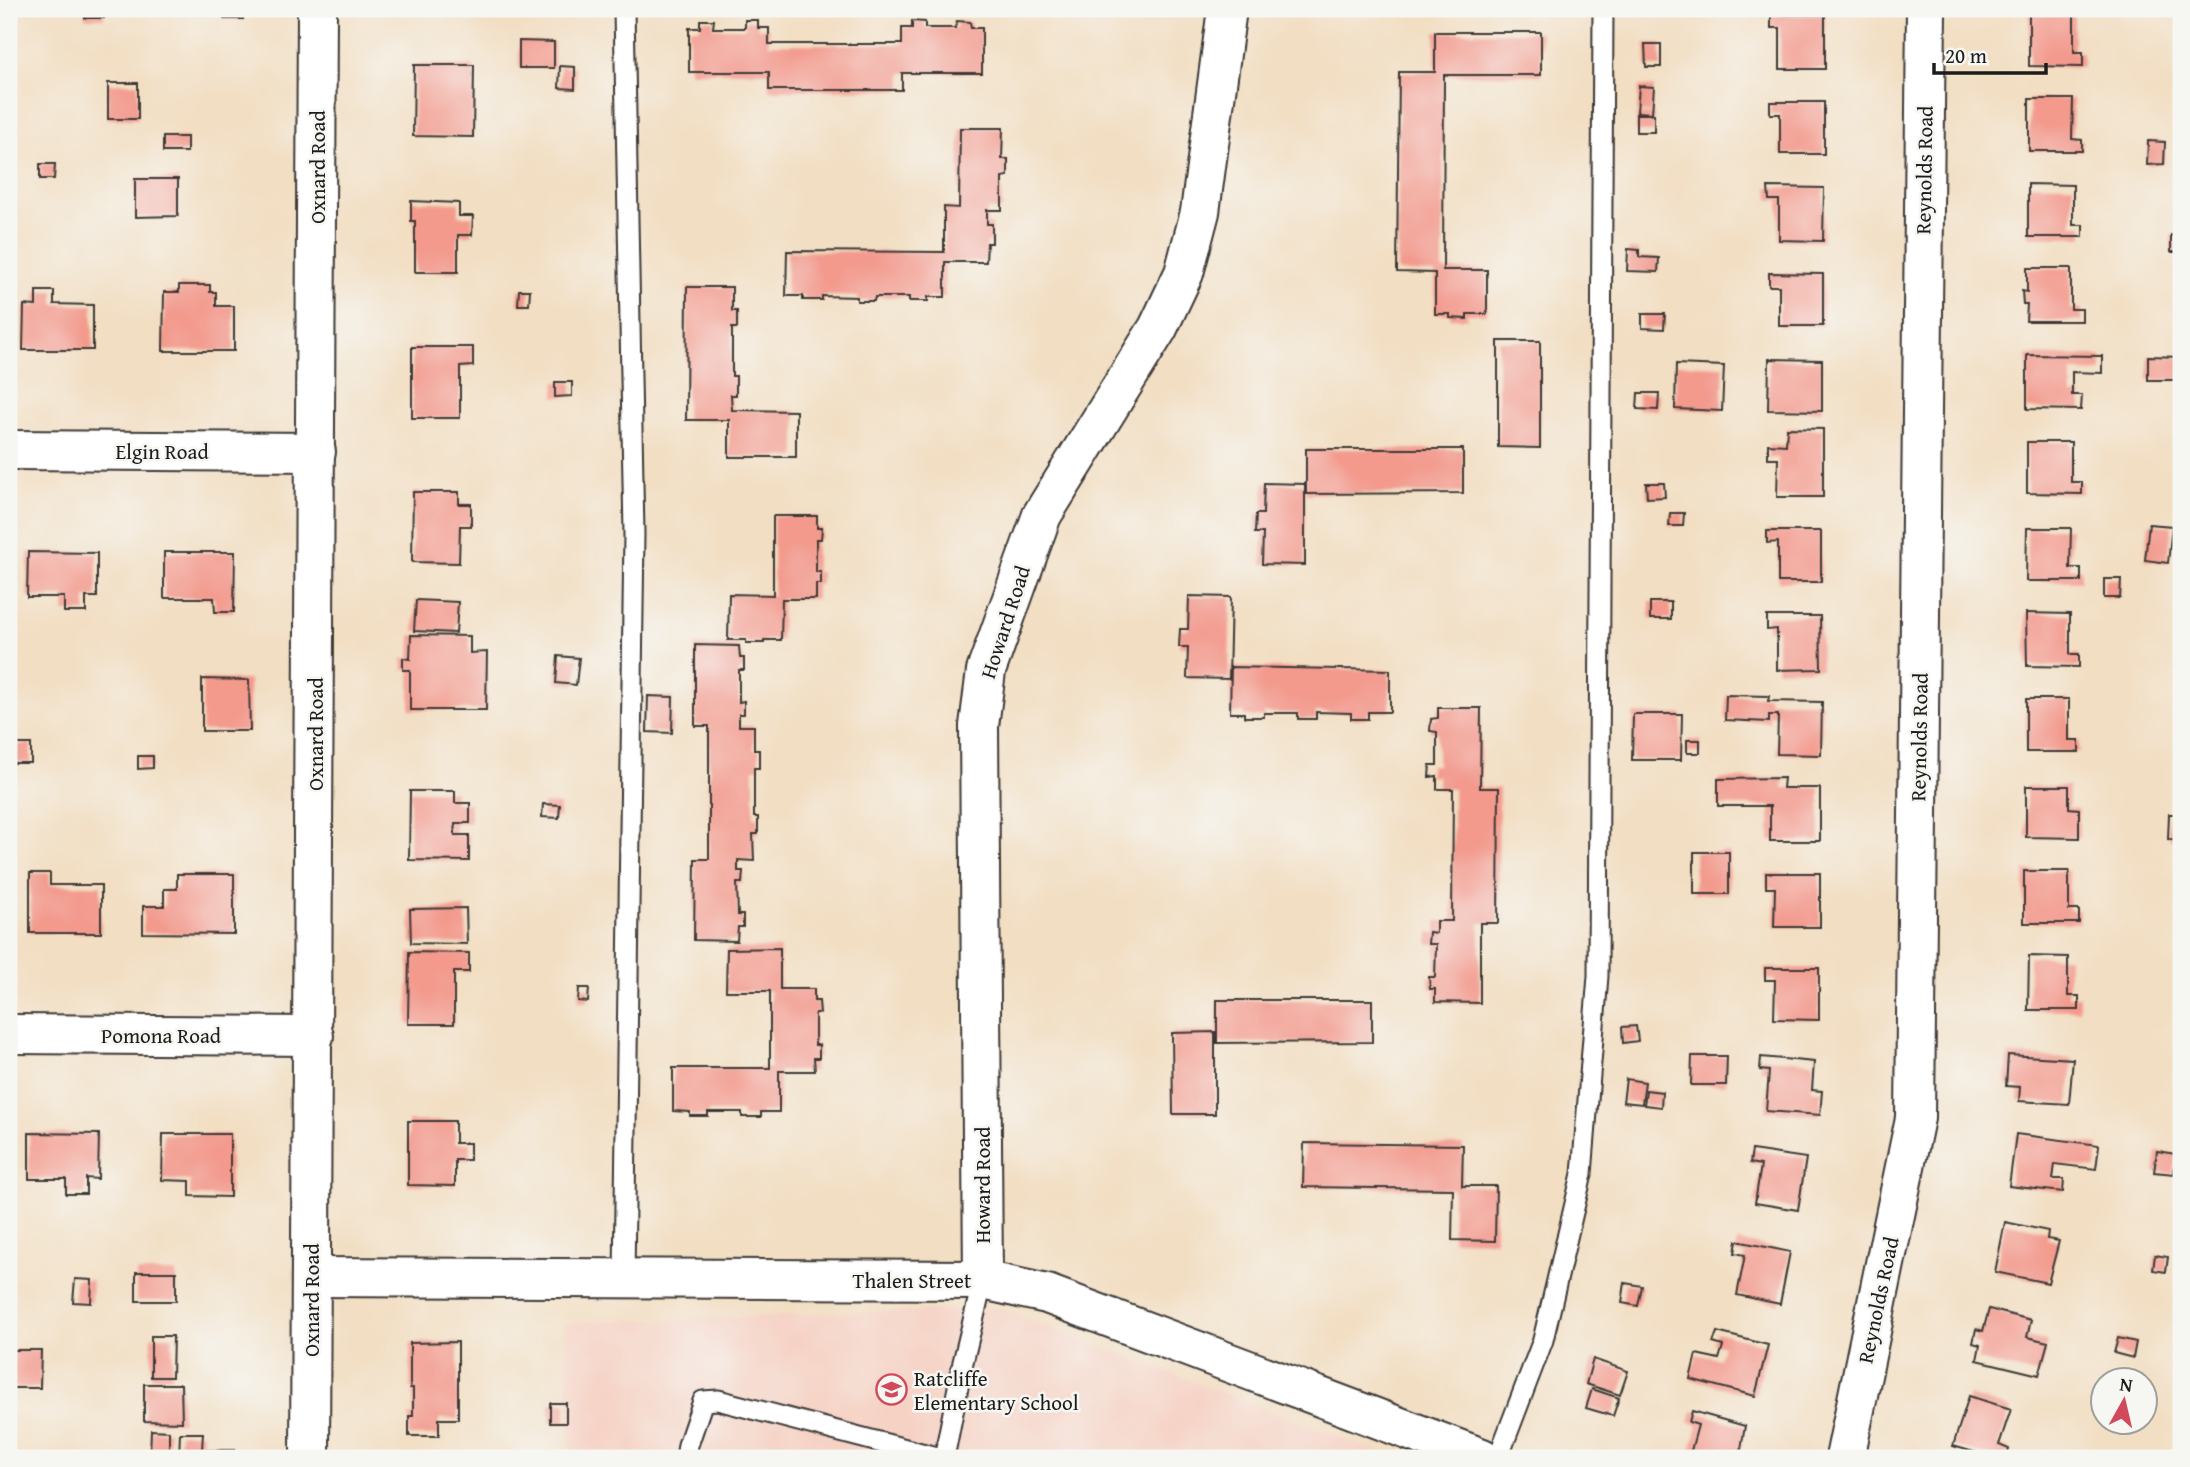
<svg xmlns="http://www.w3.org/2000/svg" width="2190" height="1467" font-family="'Gentium Book Plus',serif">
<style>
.built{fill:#f6d2c4}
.building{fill:#f39a8d}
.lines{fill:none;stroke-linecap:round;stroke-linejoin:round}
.lane-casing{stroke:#3c3935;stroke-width:23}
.street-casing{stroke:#3c3935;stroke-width:42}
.lane{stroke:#fff;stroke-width:19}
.street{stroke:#fff;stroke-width:38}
.labels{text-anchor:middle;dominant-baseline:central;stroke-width:5;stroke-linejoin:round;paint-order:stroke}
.street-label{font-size:21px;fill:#1c1c1c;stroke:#f6f6f2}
.poi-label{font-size:21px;fill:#1c1c1c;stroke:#f6f6f2;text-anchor:start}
</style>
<rect width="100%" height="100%" fill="#f6f6f2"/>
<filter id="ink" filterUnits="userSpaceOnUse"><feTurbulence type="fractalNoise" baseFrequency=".0143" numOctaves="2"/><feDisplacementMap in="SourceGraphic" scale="14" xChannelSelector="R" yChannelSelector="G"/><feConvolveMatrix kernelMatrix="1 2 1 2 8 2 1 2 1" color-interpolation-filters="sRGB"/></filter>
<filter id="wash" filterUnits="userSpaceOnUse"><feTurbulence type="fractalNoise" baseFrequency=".00686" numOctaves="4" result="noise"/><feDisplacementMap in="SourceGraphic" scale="28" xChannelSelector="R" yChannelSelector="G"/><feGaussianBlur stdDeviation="1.57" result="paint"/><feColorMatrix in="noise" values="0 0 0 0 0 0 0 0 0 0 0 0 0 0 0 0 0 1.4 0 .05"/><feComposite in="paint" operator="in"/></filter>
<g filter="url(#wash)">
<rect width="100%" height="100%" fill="#f2dec2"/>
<path class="built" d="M998,1308L1394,1458H570L565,1323Z"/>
<g id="blocks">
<g class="building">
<rect x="85" y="9" width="19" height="9"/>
<rect x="224" y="9" width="19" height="10"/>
<path d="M2029,13H2074V52H2083V67L2029,66Z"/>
<path d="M1771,15H1825V69H1780V28H1771Z"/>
<path d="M700,20H714L713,28H745V20H758V28H769V44H902V28H912V21L925,22V28H956L957,21L970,22L971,28H982V73H902V90H769V72H689V28H700Z"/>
<path d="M1435,32H1541V75H1444L1443,270H1487V314H1467V319L1450,318V314H1435V273L1397,272L1399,72H1435Z"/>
<path d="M519,41L554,42V68H519Z"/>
<path d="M1645,44H1661V67H1646Z"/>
<path d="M414,65H474L473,137L413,136Z"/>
<path d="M560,66L575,67V89L559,88Z"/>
<rect x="108" y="83" width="30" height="36"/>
<path d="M1639,86L1654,87L1652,113L1637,112Z"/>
<path d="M2029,99H2073L2072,139L2082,140V151H2029Z"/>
<path d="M1770,102H1824V154H1780V114H1770Z"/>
<rect x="1636" y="114" width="18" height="18"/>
<path d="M960,128H1003L1002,159H1008V176L1002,177V210H987V224H992V243H987L986,262H945V297H928V301H909V297H875L874,301H857V297L822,296V300H803V296H786L787,251L944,252V207L959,208Z"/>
<rect x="163" y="137" width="24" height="15"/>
<path d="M2148,141L2165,142L2164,164L2147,165Z"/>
<path d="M40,164H55L54,179H40Z"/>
<path d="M135,179H178V216L135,217Z"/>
<path d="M2028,184L2073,185V225H2083V237H2028Z"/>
<path d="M1768,187L1824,188L1823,241L1779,240V200H1769Z"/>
<path d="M411,201L459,203V216H473L472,235H458V272H415V221H411Z"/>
<path d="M2171,235L2181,236V252H2171Z"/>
<path d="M1628,249L1639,250V257L1659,258L1658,272L1627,271Z"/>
<path d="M2027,268H2071V309H2082V321H2026L2027,304H2023L2022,291L2027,292Z"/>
<path d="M1769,273L1823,274V326H1779V286H1769Z"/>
<path d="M179,285H210V292H216V306H234V351H163L164,292H179Z"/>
<path d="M687,287H732V311H737V328H732V376H736V395H731L732,410L796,411V457H729V420H686Z"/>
<path d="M519,290H530L529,305H518Z"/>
<path d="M36,291H54V304L93,305V350H23L24,305L36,306Z"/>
<path d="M1642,314H1665L1664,329L1642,328Z"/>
<path d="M1498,341H1540V448L1498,447Z"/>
<path d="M412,347H473V366L460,367V418H412Z"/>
<path d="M2027,355L2102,356V373L2072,372V395H2082L2081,410L2027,409Z"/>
<path d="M2148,356L2181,357V380H2148Z"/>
<path d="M1769,359L1822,360V411L1768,410Z"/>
<path d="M1676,364L1724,366L1722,411L1675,409Z"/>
<path d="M555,382H572V396L555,397Z"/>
<path d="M1638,393H1659L1658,410L1637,409Z"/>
<path d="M1787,428L1823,429V497H1777L1778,458H1768V444L1786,445Z"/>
<path d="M2027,442H2071V482H2082V494L2027,493Z"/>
<path d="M1306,449H1463V493L1306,494Z"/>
<path d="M1264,483L1305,484V565L1262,564L1263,533H1255L1256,514H1263Z"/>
<path d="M1646,483H1664L1665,497L1647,498Z"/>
<path d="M413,492H459V504H471V526H460L459,563L412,562Z"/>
<path d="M1670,513H1684L1683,526H1669Z"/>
<path d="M773,516H817V528H822L821,539H816V572H821V584H816V599H782L781,640H764V643H746V640H728L729,594L773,595Z"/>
<path d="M2149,524L2172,526L2168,563L2145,560Z"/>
<path d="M2027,528H2071L2070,568H2081V581H2026Z"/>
<path d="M1767,531H1821V582H1778V542L1767,543Z"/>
<path d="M28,552L97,553V597H86V612H64V597H27Z"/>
<path d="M164,552H235L234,612H215L214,598H164Z"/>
<path d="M2104,579H2121L2120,598H2104Z"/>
<path d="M1189,596L1231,597L1229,679L1187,678L1188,647H1179L1180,629H1188Z"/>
<path d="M416,600L458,602L456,633L414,631Z"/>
<rect x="1650" y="602" width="21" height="17"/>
<path d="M2026,613L2070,614V654H2079V667L2027,666Z"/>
<path d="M1767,616H1820L1821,669L1777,670V629L1767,630Z"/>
<path d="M411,635L470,636V653L487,652L486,710H410V670H403V658L410,659Z"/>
<path d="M695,645L739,646L740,658H744V670H739V702L744,701V714H739V726H754V750H759V768H754V817H758V834H753L754,861L738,860V871H743L742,883H737L738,915H743V927H738L737,941L694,940L695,859H709V726H695Z"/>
<path d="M558,656L579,658L576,685L556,683Z"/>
<path d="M1231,667L1390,670V712H1368V719H1351V713L1316,712V719H1298V713H1264V717H1244V713H1230Z"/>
<path d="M202,679L249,680L250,731H202Z"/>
<path d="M1726,695L1769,696L1768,701L1822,702L1821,755L1777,754L1778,715H1769V722L1725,720Z"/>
<path d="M648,696L673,697L672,733L647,732Z"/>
<path d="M2026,699H2069V740H2079V752H2026Z"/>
<path d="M1438,708H1481L1480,788H1499L1498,923H1480V1003L1435,1002V989H1430L1429,977H1435L1436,944H1428L1429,932L1436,933V921H1452L1453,789H1437V776L1429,777L1430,765H1437V732L1430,731L1431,719L1438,718Z"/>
<path d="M1633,714H1682L1681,760H1632Z"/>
<rect x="1687" y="740" width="13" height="13"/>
<rect x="9" y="744" width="22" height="19"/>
<path d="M138,756H153V768L138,769Z"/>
<path d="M1784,778L1783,788H1820V841H1770V806H1718V779Z"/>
<path d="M2026,786H2069V808L2079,809V838L2026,837Z"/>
<path d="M410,791H455V803H470V823H455V835H469V861L409,860Z"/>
<path d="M543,804L560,805L559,818L542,817Z"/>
<path d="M2169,814H2181V840L2168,839Z"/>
<rect x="1694" y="852" width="35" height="42"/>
<path d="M2024,871H2069V910H2079V923H2024Z"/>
<path d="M30,873H50V885H101V933H30Z"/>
<path d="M1766,873H1820V927H1774L1775,888H1766Z"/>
<path d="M177,874H234V934L143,933V906H164V889H177Z"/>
<path d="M466,908L467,944L411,943L410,909Z"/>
<path d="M780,948V989H814V1001H819L820,1013H815V1045H819V1058H814L815,1071H779V1112H761V1117H742V1112H708V1116H690V1112L673,1111V1068H770V991H726L727,949Z"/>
<path d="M409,952L469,953V972H454V1024H408Z"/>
<path d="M2029,956L2068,957V996H2079V1010H2028Z"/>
<path d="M1765,968H1819V1020L1774,1019L1775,980H1765Z"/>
<path d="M579,988H589L588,1002L578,1001Z"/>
<path d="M1217,1000H1372V1042L1217,1043Z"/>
<path d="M1636,1026L1638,1041L1623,1043L1622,1027Z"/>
<path d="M1215,1032V1114H1173L1172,1033Z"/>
<path d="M2008,1055L2073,1059L2069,1104L2019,1101L2020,1087L2006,1086Z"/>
<path d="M1692,1056H1727L1726,1085H1691Z"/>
<path d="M1761,1057L1814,1062L1812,1090L1822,1091L1820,1115L1766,1111L1769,1071L1760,1070Z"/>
<path d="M1626,1079L1645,1082L1642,1104L1623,1102Z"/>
<path d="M1646,1090L1662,1092L1661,1107L1644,1105Z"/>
<path d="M408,1121H455V1143H470V1160H455V1186L408,1185Z"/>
<path d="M29,1133L99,1134L98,1179L86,1178V1194H66V1179H29Z"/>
<path d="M163,1134H230V1197L190,1196V1181L162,1180Z"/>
<path d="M2016,1134L2099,1145L2096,1169L2055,1164L2053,1179H2064L2063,1192L2009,1186Z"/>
<path d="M1304,1143L1463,1145L1462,1186H1496L1495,1241L1452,1240L1453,1189L1303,1187Z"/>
<path d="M1752,1150L1806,1158L1798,1210L1755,1203L1761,1165L1750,1163Z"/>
<path d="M2157,1151L2176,1154L2174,1174L2154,1172Z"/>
<path d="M2005,1222L2048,1231L2047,1239L2059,1241L2048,1283L1995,1272Z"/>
<path d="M1737,1241L1790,1252L1780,1304L1737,1295L1745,1255L1735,1253Z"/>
<path d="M2155,1255L2168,1257L2166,1272L2153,1270Z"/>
<rect x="136" y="1272" width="40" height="29"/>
<path d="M75,1279L92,1280L91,1303L73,1302Z"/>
<path d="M1625,1283L1642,1286L1638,1306L1622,1303Z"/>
<path d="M1989,1309L2031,1320L2027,1337L2048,1342L2039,1375L1977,1360L1980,1345L1973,1343L1976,1329L1983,1331Z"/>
<path d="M1717,1332L1768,1345L1755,1396L1690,1379L1696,1354L1719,1359L1723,1346L1713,1343Z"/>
<path d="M151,1336H173L172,1377H151Z"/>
<path d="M2118,1338L2136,1342L2133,1358L2114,1353Z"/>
<path d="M458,1342V1419H439V1436H409V1416H413V1388H410V1343Z"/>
<path d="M9,1350H41L40,1388H9Z"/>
<path d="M1593,1359L1628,1371L1620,1395L1586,1384Z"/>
<path d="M144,1384H181L182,1422L144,1421Z"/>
<path d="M1592,1389L1619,1398L1613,1416L1586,1408Z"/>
<path d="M1969,1396L2011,1409L1999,1445L2009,1449L2007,1458H1995L1953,1446Z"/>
<rect x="550" y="1403" width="16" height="20"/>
<path d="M1692,1411L1745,1426L1740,1455L1737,1454L1735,1458H1689L1698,1425L1689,1422Z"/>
<path d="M151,1430L169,1431V1456H150Z"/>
<path d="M180,1433H203L202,1450H235V1458H179Z"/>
</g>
</g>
</g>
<g filter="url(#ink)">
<use href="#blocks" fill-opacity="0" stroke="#3c3935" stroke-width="2"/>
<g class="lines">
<defs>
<g id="lane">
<path d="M624,1279L634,534L624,9"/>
<path d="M686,1458L688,1445L703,1401L718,1400L940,1458"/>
<path d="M944,1458L963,1362L983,1280"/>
<path d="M1498,1458L1543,1340L1582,1174L1598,976L1603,9"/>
</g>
<g id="street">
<path d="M9,450L316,452"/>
<path d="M9,1034L314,1036"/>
<path d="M311,1277L983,1280L1047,1294L1482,1458"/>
<path d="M983,1280L979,726L986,671L1042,515L1158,328L1184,273L1200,212L1227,9"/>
<path d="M310,1458L317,9"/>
<path d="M1845,1458L1915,1118L1926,9"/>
</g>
</defs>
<use href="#lane" class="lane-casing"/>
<use href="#street" class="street-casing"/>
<use href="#lane" class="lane"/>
<use href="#street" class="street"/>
</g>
</g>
<defs>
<symbol id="school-ring" viewBox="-11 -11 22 22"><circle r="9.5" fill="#f6f6f2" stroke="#d1495b" stroke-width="1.5"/><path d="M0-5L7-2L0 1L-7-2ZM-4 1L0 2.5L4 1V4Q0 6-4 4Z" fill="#d1495b"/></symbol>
</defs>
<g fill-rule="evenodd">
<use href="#school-ring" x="874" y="1372" width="35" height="35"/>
</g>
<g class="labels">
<g class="street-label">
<text transform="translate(317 167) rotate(-90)">Oxnard Road</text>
<text transform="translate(1924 170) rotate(-89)">Reynolds Road</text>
<text x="162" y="451">Elgin Road</text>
<text transform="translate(1005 622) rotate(-72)">Howard Road</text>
<text transform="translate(315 734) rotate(-90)">Oxnard Road</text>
<text transform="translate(1919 737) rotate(-89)">Reynolds Road</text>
<text x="161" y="1035">Pomona Road</text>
<text transform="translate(982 1185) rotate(-90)">Howard Road</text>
<text x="912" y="1280">Thalen Street</text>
<text transform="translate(311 1300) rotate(-90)">Oxnard Road</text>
<text transform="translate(1878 1300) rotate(-78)">Reynolds Road</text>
</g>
<g class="poi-label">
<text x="914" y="1378">Ratcliffe<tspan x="914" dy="24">Elementary School</tspan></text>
</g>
</g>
<rect width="2190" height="1467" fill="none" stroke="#f6f6f2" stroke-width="35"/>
<g transform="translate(2124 1401) rotate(8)"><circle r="33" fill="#f6f6f2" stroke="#9f9f9c" stroke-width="2"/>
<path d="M0-5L12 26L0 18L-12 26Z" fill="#d1495b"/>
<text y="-10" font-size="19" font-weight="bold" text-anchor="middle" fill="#1c1c1c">N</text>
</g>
<path d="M1934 63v10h112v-10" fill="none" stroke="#1c1c1c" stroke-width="3.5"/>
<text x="1945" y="63" font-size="21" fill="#1c1c1c" stroke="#f6f6f2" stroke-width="5" paint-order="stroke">20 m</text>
</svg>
